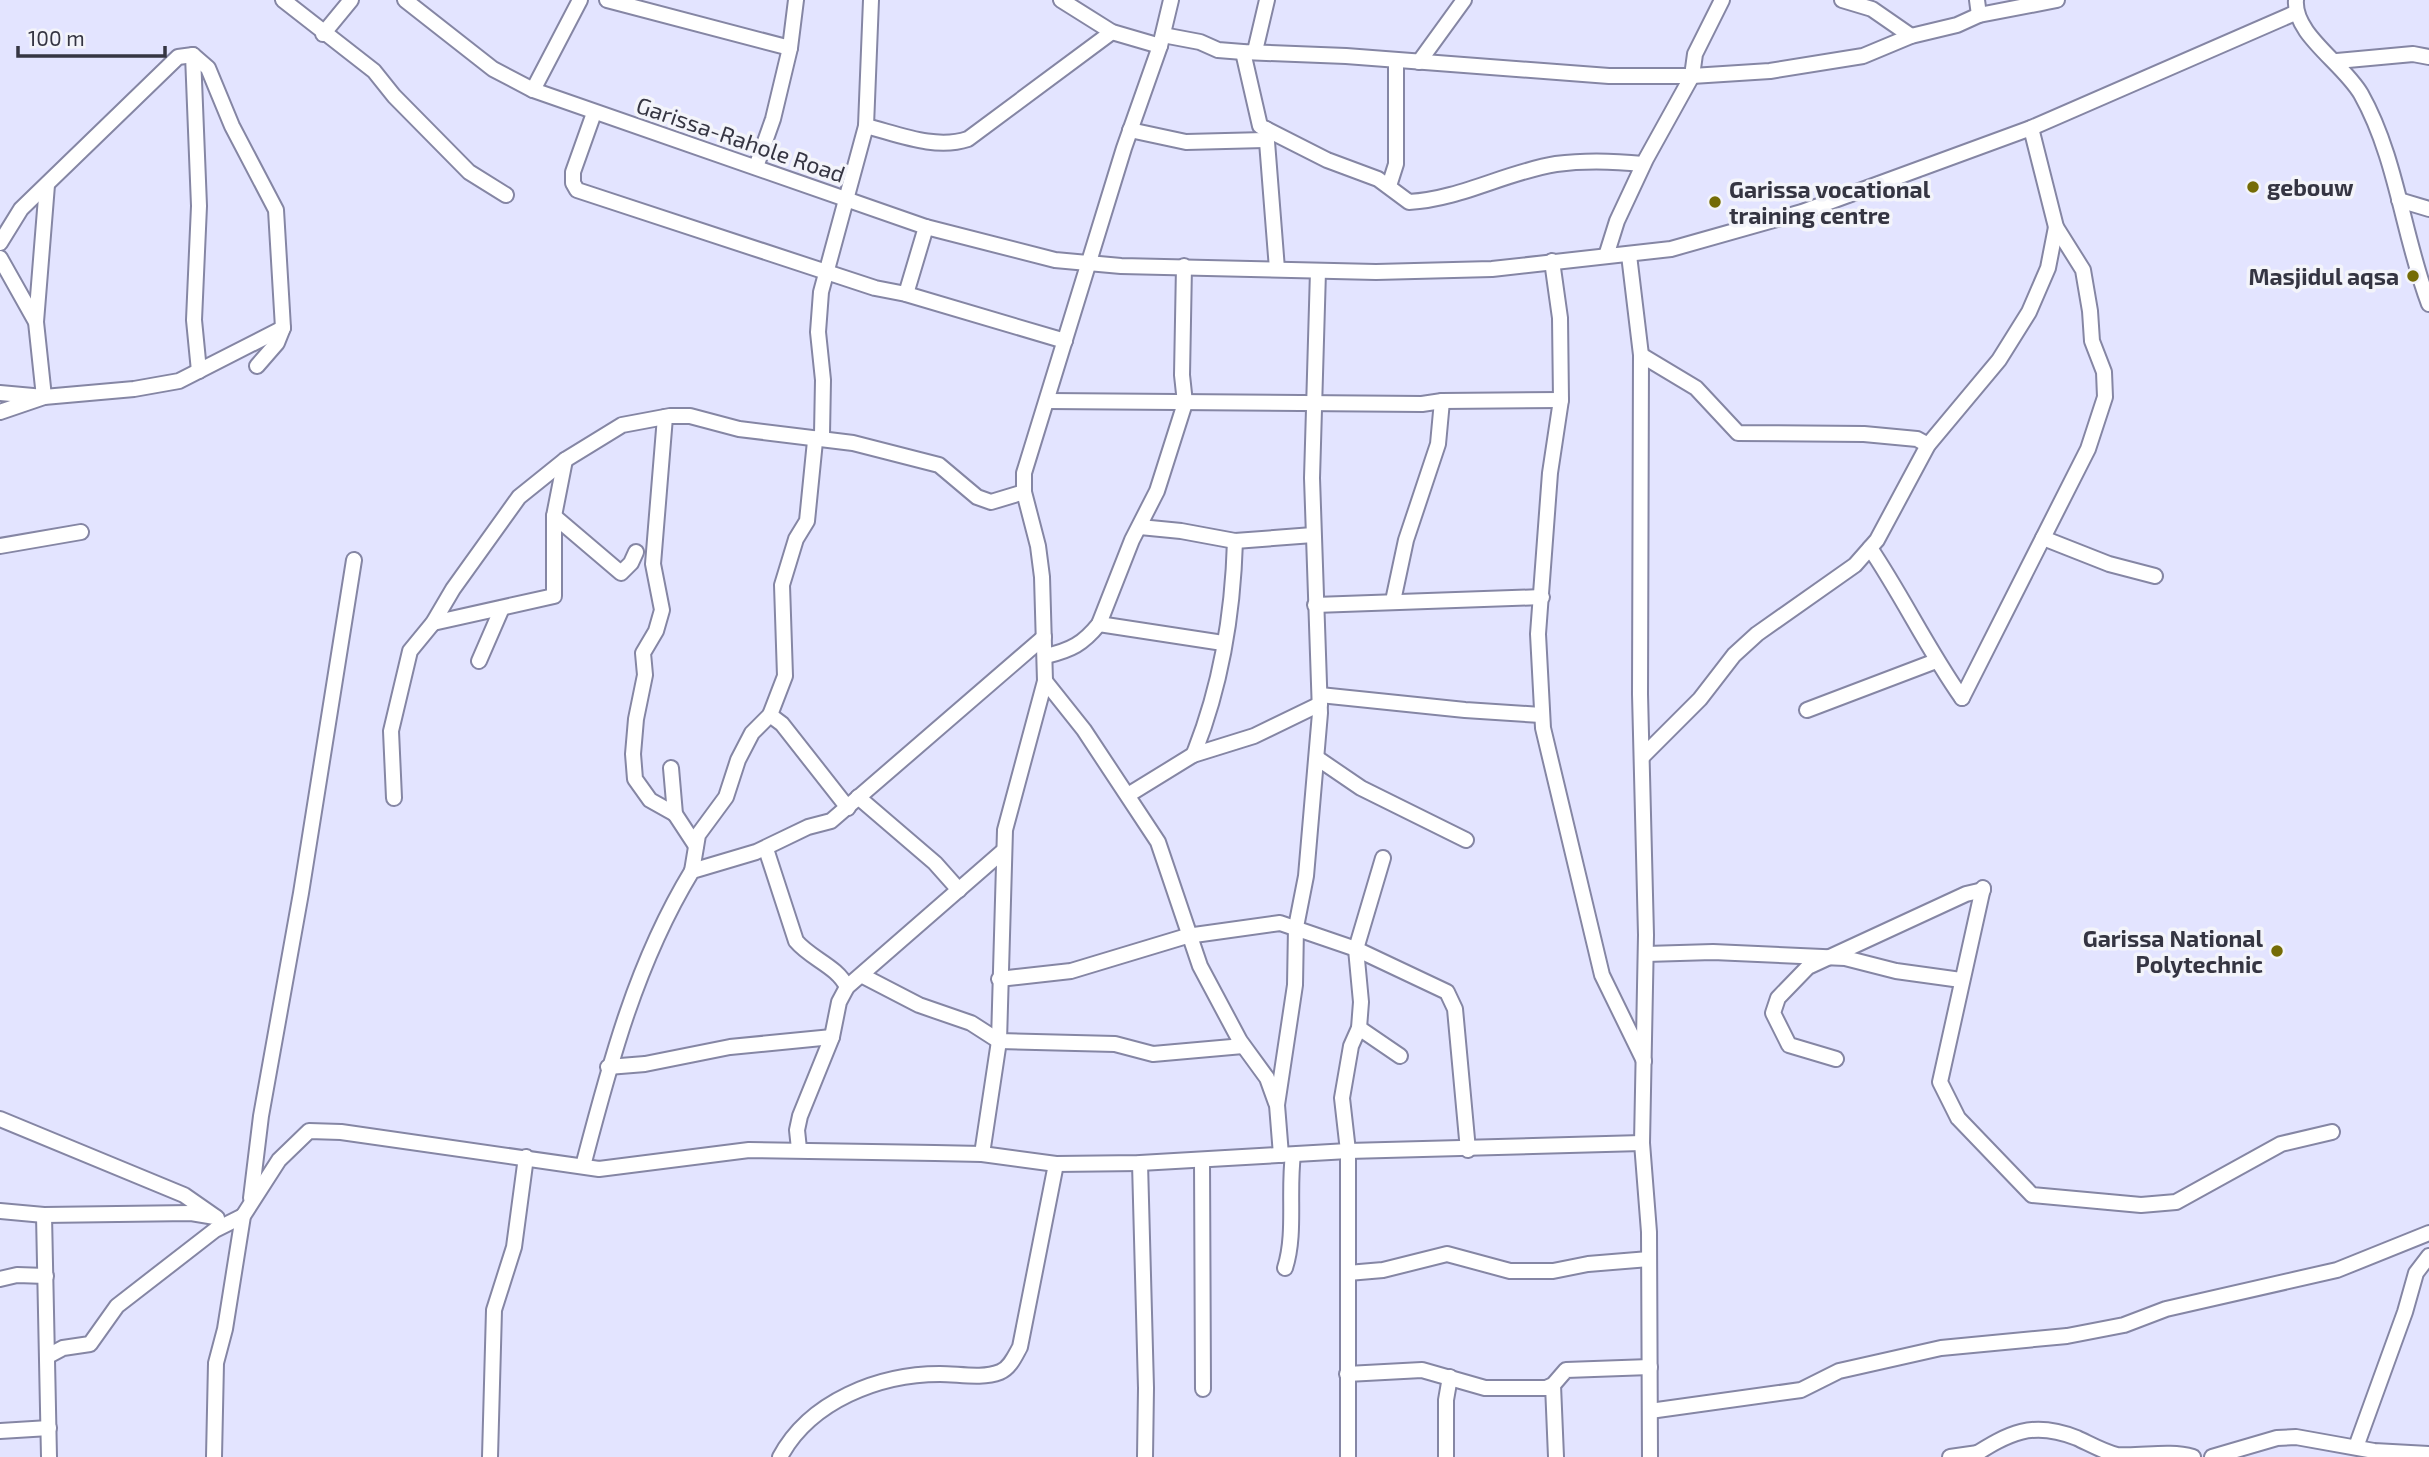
<svg xmlns="http://www.w3.org/2000/svg" width="2429" height="1457" font-family="'Exo 2',sans-serif">
<style>
.lines{fill:none;stroke-linecap:round;stroke-linejoin:round}
.minor-casing{stroke:#8586a4;stroke-width:18}
.minor{stroke:#fff;stroke-width:14}
.poi-dot{fill:#746b06;stroke:#f3f4fa;stroke-width:2.5}
.labels{text-anchor:middle;dominant-baseline:central;stroke-width:7;stroke-linejoin:round;paint-order:stroke}
.street-label{font-size:23px;fill:#353542;stroke:#f3f4fa}
.poi-label{font-size:23px;font-weight:bold;fill:#353542;stroke:#f3f4fa;text-anchor:start}
</style>
<rect width="100%" height="100%" fill="#e3e4ff"/>
<g class="lines">
<defs>
<g id="minor">
<path d="M283,0L374,71L394,96L469,172L506,195"/>
<path d="M405,0L493,69L533,90L926,227L1055,260L1121,266L1376,272L1492,269L1671,249L1802,212L2031,128L2295,13"/>
<path d="M607,0L790,48L796,0"/>
<path d="M1061,0L1112,32L1160,46"/>
<path d="M1842,0L1872,9L1911,36"/>
<path d="M1977,0L1979,15"/>
<path d="M2296,0C2293,34 2343,63 2361,94C2397,158 2403,236 2429,304"/>
<path d="M323,34L351,0"/>
<path d="M1163,35L1200,42L1218,50L1243,52L1346,56L1609,76H1692L1770,71L1863,56L1911,36L1957,25L1979,15L2057,0"/>
<path d="M1255,51L1267,0"/>
<path d="M1243,52L1260,126L1266,129L1277,269"/>
<path d="M193,55L199,206L194,320L199,371"/>
<path d="M2337,61L2413,54L2429,57"/>
<path d="M1419,62L1464,0"/>
<path d="M533,90L580,0"/>
<path d="M594,113L573,172V183L577,190L875,288L906,294L1065,341"/>
<path d="M866,126C898,134 935,150 968,139L1112,32"/>
<path d="M1266,129L1327,160L1378,179L1409,202C1461,199 1506,172 1556,164C1585,160 1614,161 1643,164"/>
<path d="M1130,130L1186,142L1265,140"/>
<path d="M756,167L773,119L790,48"/>
<path d="M1389,186L1396,164V60"/>
<path d="M2399,200L2429,209"/>
<path d="M0,243L21,209L178,57L193,55L208,68L232,126L276,210L283,328L277,343L257,366"/>
<path d="M1629,255L1641,355L1640,694L1646,935L1642,1143L1649,1232L1650,1457"/>
<path d="M1606,256L1617,221L1646,159L1692,76L1695,54L1722,0"/>
<path d="M0,258L36,322L44,397L0,393"/>
<path d="M1552,261L1560,318L1561,400L1550,473L1538,634L1543,728L1602,975L1644,1061"/>
<path d="M906,294L926,227"/>
<path d="M36,322L47,185"/>
<path d="M1641,355L1696,388L1738,433L1864,434L1917,439L1928,445"/>
<path d="M1048,401L1422,404L1442,401L1561,400"/>
<path d="M0,412L44,397L134,389L179,381L283,328"/>
<path d="M665,417L653,564L662,610L656,631L643,653L645,675L636,719L633,754L635,779L650,800L675,814"/>
<path d="M554,516L621,573L631,563L636,552"/>
<path d="M1140,527L1181,531L1235,541L1313,535"/>
<path d="M2043,538L2109,564L2155,576"/>
<path d="M0,546L81,532"/>
<path d="M1870,548C1903,597 1928,650 1962,698"/>
<path d="M1393,601L1406,540L1438,444L1442,401"/>
<path d="M1315,605L1542,597"/>
<path d="M433,623L554,596V516L565,460"/>
<path d="M1099,624L1223,643"/>
<path d="M1046,656C1071,650 1083,644 1099,624L1132,540L1157,491L1185,403L1182,375L1184,266"/>
<path d="M479,661L502,608"/>
<path d="M1045,681L1084,730L1158,842L1200,966L1240,1041L1267,1078L1276,1103"/>
<path d="M1320,695L1465,710L1541,715"/>
<path d="M1962,698L2088,449L2105,397L2104,372L2092,341L2090,311L2083,270L2056,227L2031,128"/>
<path d="M1807,710L1936,661"/>
<path d="M770,715L785,676L782,585L796,539L807,521L815,441L822,434L823,380L818,332L821,292L866,126L871,0"/>
<path d="M1193,755L1254,736L1320,704"/>
<path d="M1643,756L1700,699L1734,655L1757,634L1855,565L1877,540L1928,445L1999,360L2029,312L2048,268L2056,227"/>
<path d="M1317,758L1361,788L1466,840"/>
<path d="M671,768L675,814L696,846"/>
<path d="M1128,795L1193,755L1195,751C1221,685 1233,612 1235,541"/>
<path d="M858,797L935,863L959,890"/>
<path d="M394,798L391,731L410,651L433,623L453,589L519,497L565,460L622,425L670,416H690L739,429L853,443L939,465L977,497L991,502L1024,492"/>
<path d="M766,849L796,941C811,959 837,966 847,987"/>
<path d="M692,871L698,835L726,797L738,760L752,733L770,715L782,724L848,808"/>
<path d="M1983,888L1940,1082L1958,1118L2032,1195L2141,1205L2176,1202L2281,1144L2332,1132"/>
<path d="M1646,954L1713,952L1845,958L1896,971L1961,980"/>
<path d="M863,976L919,1005L971,1023L999,1041L1115,1044L1153,1054L1243,1046"/>
<path d="M999,979L1071,971L1187,936L1280,923L1356,949L1447,992L1455,1009L1468,1150"/>
<path d="M1359,1028L1400,1056"/>
<path d="M1836,1059L1789,1045L1773,1013L1778,998L1808,967L1966,894L1983,890"/>
<path d="M608,1067L645,1064L730,1047L832,1037"/>
<path d="M0,1119L184,1195L217,1218"/>
<path d="M799,1149L797,1130L800,1116L832,1037L839,1002L847,987L1002,852"/>
<path d="M982,1154L999,1041L1005,830L1045,681L1042,577L1038,546L1024,492V473L1124,148L1160,46L1171,0"/>
<path d="M1281,1155L1277,1105L1295,985L1296,927L1306,876L1320,713L1312,478L1318,271"/>
<path d="M1202,1160L1203,1389"/>
<path d="M1140,1163L1146,1388L1145,1457"/>
<path d="M583,1166C610,1063 636,963 692,871L756,852L808,827L831,821L1044,637"/>
<path d="M251,1198L261,1116L301,893L354,560"/>
<path d="M0,1211L44,1215L191,1213L215,1217"/>
<path d="M44,1215L49,1457"/>
<path d="M1285,1268C1296,1234 1288,1192 1293,1155"/>
<path d="M1348,1273L1383,1270L1447,1254L1510,1271H1553L1588,1264L1649,1259"/>
<path d="M0,1279L17,1275L46,1276"/>
<path d="M48,1356L63,1348L90,1344L117,1306L215,1230L243,1216"/>
<path d="M1347,1374L1422,1370L1485,1388H1546L1553,1385L1566,1370L1650,1367"/>
<path d="M1553,1385L1556,1457"/>
<path d="M1650,1411L1801,1390L1839,1371L1941,1348L2067,1336L2124,1325L2166,1309L2337,1270L2429,1233"/>
<path d="M0,1431L49,1428"/>
<path d="M2356,1447L2405,1312L2416,1273L2429,1256"/>
<path d="M214,1457L216,1363L225,1329L243,1216L279,1160L309,1131L341,1132L599,1169L749,1150L935,1153L982,1154L1056,1164L1140,1163L1348,1151L1642,1143"/>
<path d="M490,1457L494,1310L514,1247L526,1157"/>
<path d="M780,1457C810,1401 879,1374 940,1374C959,1374 982,1379 1000,1372C1010,1368 1015,1356 1020,1347L1056,1164"/>
<path d="M1348,1457V1151L1342,1098L1351,1046L1359,1028L1361,1002L1356,949L1383,858"/>
<path d="M1446,1457V1400L1450,1377"/>
<path d="M1950,1457L1978,1453"/>
<path d="M1971,1457C2009,1433 2032,1420 2077,1438C2090,1444 2104,1452 2117,1455C2142,1457 2168,1450 2193,1457"/>
<path d="M2212,1457L2277,1438L2296,1437L2374,1451L2429,1454"/>
</g>
</defs>
<use href="#minor" class="minor-casing"/>
<use href="#minor" class="minor"/>
</g>
<g class="poi-dot">
<circle cx="2253" cy="187" r="7"/>
<circle cx="1715" cy="202" r="7"/>
<circle cx="2413" cy="276" r="7"/>
<circle cx="2277" cy="951" r="7"/>
</g>
<g class="labels">
<g class="street-label">
<text transform="translate(741 139) rotate(19)">Garissa-Rahole Road</text>
</g>
<g class="poi-label">
<text x="2267" y="187">gebouw</text>
<text x="1729" y="189">Garissa vocational<tspan x="1729" dy="26">training centre</tspan></text>
<text x="2399" y="276" text-anchor="end">Masjidul aqsa</text>
<text x="2263" y="938" text-anchor="end">Garissa National<tspan x="2263" dy="26">Polytechnic</tspan></text>
</g>
</g>
<path d="M18 46v10h147v-10" fill="none" stroke="#353542" stroke-width="3.5"/>
<text x="28" y="46" font-size="21" fill="#353542" stroke="#f3f4fa" stroke-width="5" paint-order="stroke">100 m</text>
</svg>
